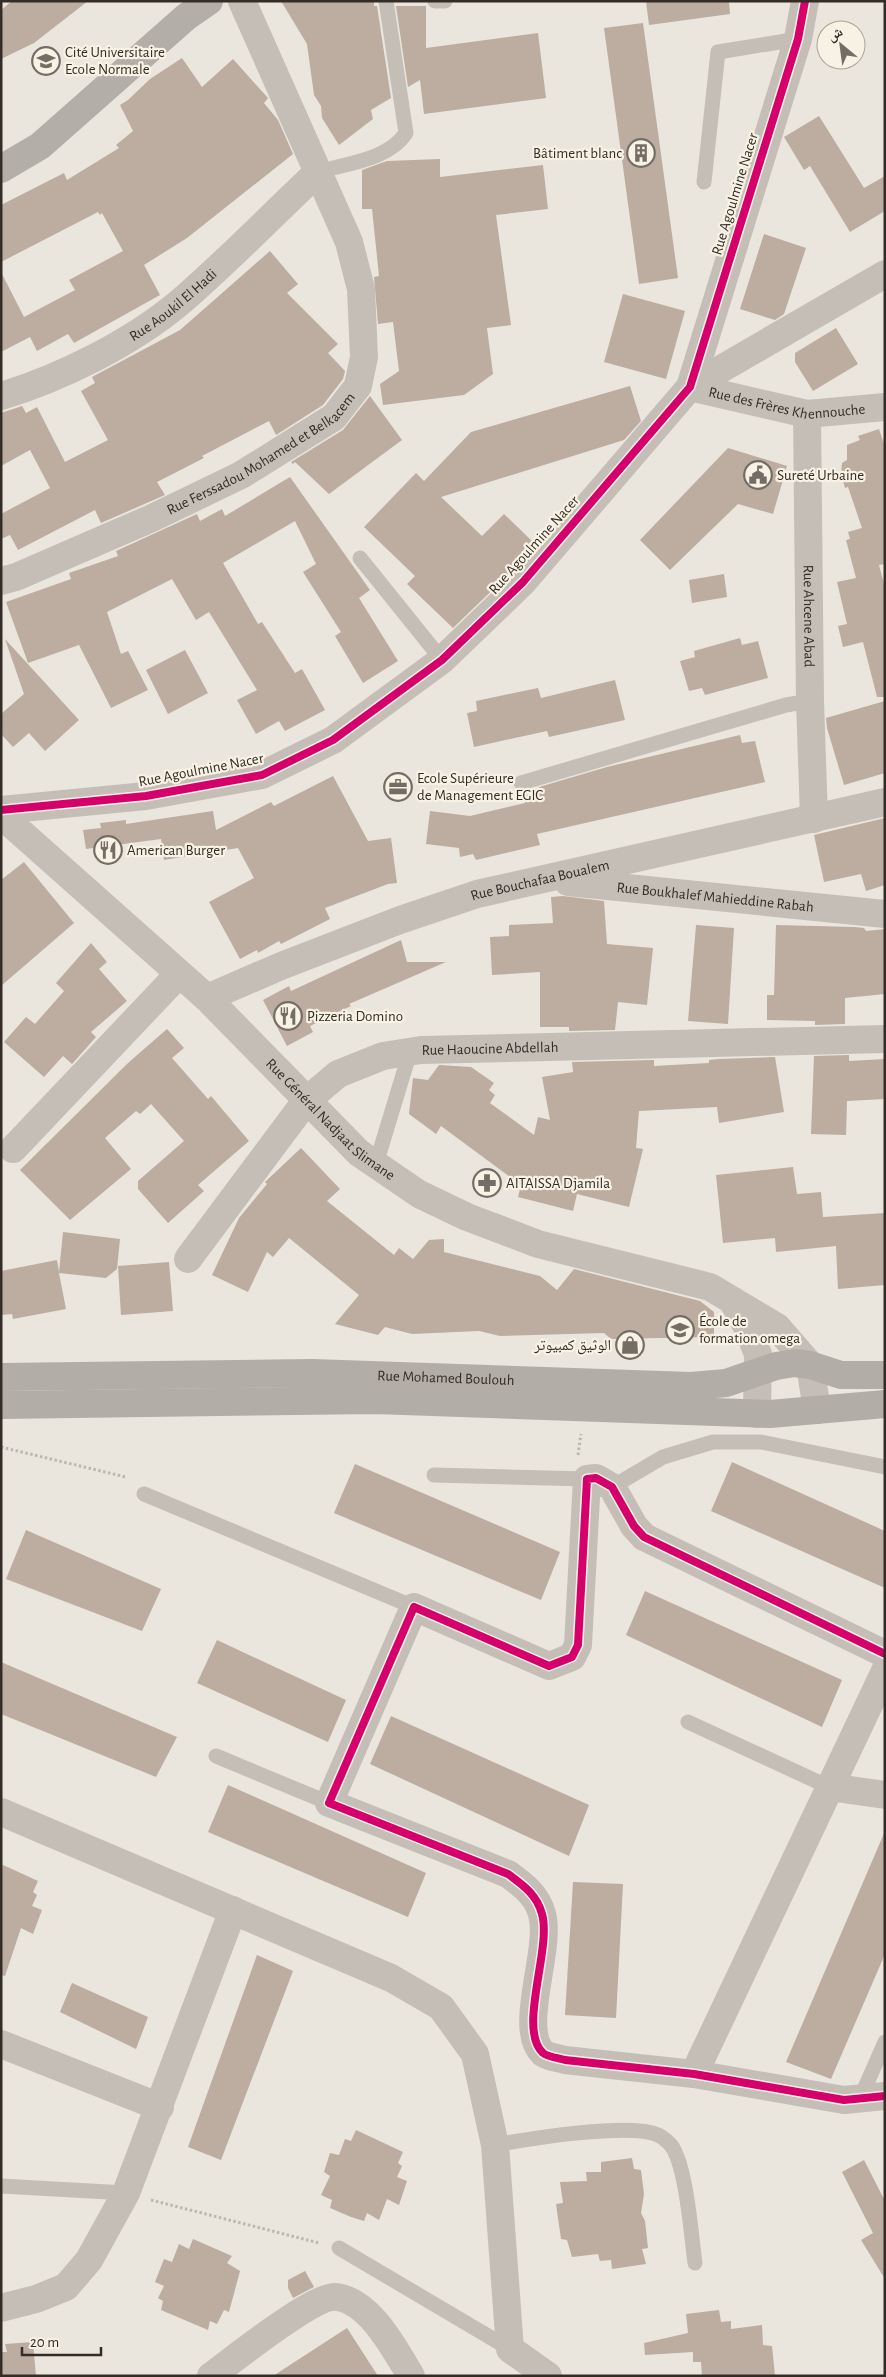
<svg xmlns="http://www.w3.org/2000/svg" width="886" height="2377" font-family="'Alegreya Sans','Noto Naskh Arabic',sans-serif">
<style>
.building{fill:#bdaca0}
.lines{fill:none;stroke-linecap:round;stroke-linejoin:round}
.path{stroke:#bcb7b0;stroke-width:3;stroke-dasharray:2.5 2.5;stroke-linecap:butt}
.service{stroke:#c4beb7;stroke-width:15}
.minor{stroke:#c4beb7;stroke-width:28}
.tertiary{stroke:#c4beb7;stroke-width:28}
.secondary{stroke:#b4aea8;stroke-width:28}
.primary{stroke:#b2ada7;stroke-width:28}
.cycleway-casing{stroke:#f8f2e4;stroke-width:11}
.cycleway{stroke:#d6006c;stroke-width:8}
.labels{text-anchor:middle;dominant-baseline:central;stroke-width:4.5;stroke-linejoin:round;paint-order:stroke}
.poi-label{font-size:15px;fill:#342c26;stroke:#f8f2e4;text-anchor:start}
.street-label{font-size:15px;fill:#342c26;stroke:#f8f2e4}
</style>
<rect width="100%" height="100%" fill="#eae6de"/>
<g class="building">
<path d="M12,1H88L34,43L1,59V10Z"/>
<path d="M281,1H374V6H377L391,98L371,110L373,119L339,145L322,118L321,106L314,95L307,44Z"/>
<path d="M646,1H729L730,14L649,25Z"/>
<path d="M396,6H426V48L538,33L546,98L424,114L420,80L408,87Z"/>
<path d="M643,23L678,278L639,284L604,28Z"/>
<path d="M182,58L202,87L233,59L268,98L264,103L278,120L293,154L187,238L144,265L160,295L74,343L68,334L37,351L30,337L1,352V272L24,317L75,290L69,280L123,251L102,213L100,215L98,212L1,262V205L64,173L67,180L119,148L116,145L133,131L120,105L128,100L150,79Z"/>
<path d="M819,116L864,188L885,176V211L850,232L810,166L804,170L784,137Z"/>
<path d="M440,159V177L543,165L548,209L496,215L511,325L487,328L493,374L464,395L383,405L380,384L399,371L393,322L378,324L374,277L379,276L372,209H362V170L387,161Z"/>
<path d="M764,234L806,248L784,314L775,320L740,309Z"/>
<path d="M270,251L298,284L287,293L338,344L328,353L345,371L343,379L323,405L276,435L269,421L202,456L204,458L157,482L165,495L101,523L95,510L18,550L10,535L1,539V514L50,488L30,450L1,466V413L22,406L26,413L37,407L65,462L108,440L81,391L95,383L92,377L180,330Z"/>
<path d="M623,294L685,311L666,379L604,362Z"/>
<path d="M836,328L858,364L813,391L795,362V353Z"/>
<path d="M630,386L641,421L624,440L441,497L482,536L504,514L535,544L512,571L453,628L407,584L415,576L364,527L416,473L424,481L471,432Z"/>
<path d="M370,396L402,440L329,494L295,462L293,464L291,462L343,430Z"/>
<path d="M879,429L885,447V564L879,565L885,588V697H877L863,642L843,647L838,626L847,624L837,582L856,578L846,540L850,539L848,532L862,528L848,487L845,488L841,474L842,463L847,460V445L860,440L858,436Z"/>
<path d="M728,448L787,466L773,514L738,504L670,570L640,540Z"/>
<path d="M290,477L370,590L359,598L398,661L363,683L335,636L341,632L303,572L316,564L295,521L223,563L258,624L262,622L295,673L302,669L325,710L285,731L279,721L256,734L237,700L257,690L209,612L196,620L172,579L107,612L121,654L128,651L148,690L111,708L79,645L28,663L6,602L71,579L69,573L118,556L116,551L197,514L200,521L222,509L225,516Z"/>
<path d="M724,574L727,597L692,603L689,580Z"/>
<path d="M740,638L742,645L758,641L768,678L705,695L702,688L689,691L680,661L695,657L694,651Z"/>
<path d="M5,639L79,720L45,751L29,733L13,747L1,734V714L24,694Z"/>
<path d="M185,650L208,693L168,714L146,670Z"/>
<path d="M615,680L625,720L549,737L547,731L474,747L467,713L477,711L476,701L538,688L541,698Z"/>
<path d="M885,701V773L844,785L827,728L826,718Z"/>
<path d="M740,735L742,743L755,741L765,782L537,834L540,845L476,860L473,854L460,857L459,848L426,844L430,811L470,816L525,803V795L541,792L539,787L607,767Z"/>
<path d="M333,776L368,841L391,838L397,883L388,884L325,908L330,919L281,944L279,941L258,953L257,950L240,959L209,902L254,878L238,848L164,860L161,839L86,849L83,830L101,828L100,823L126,820V824L213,811L216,830L271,802L274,806Z"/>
<path d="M885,818V885L866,891L861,874L824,882L814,835Z"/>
<path d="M24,862L74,923L1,986V880Z"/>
<path d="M563,896L604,901L607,944L653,948L647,1005L618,1002L615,1030L569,1031V1027H540V972L492,975L490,937L509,936V925L553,923L551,897Z"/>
<path d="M696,925L734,928L728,1024L688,1021Z"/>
<path d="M776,925L854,927L864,928L866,931L885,929V994L845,998V1024L815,1025V1021L767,1020V995H774Z"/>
<path d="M401,940L407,962H446L349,1004L351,1006L310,1026L313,1032L287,1046L263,1000L289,986L291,991Z"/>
<path d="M91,943L107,962L99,969L127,1001L91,1032L96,1037L72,1064L63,1056L44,1077L4,1042L26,1017L35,1024L64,991L56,983Z"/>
<path d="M167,1029L184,1048L172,1058L208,1099L211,1096L249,1141L198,1185L204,1191L168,1223L138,1189V1181L184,1141L151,1104L140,1114L136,1111L105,1138L131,1169L70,1220L20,1170L128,1063Z"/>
<path d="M849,1055V1061L885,1059V1099L847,1101L846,1135L811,1134L814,1056Z"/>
<path d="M775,1057L784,1112L719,1123L717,1107L639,1111L636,1148L643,1149L629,1207L577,1194L573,1211L518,1197L521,1185L441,1126L436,1134L409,1114L413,1078L428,1080L439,1065L471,1067L494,1083L489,1090L495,1095L490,1103L534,1135L538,1117L550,1120L542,1077L573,1072L572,1062L654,1060V1066L709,1063V1060L719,1059Z"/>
<path d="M301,1148L340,1189L327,1201L394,1255L399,1248L413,1259L429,1240L444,1239V1252L540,1276L557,1290L574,1269L700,1301L714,1312V1337L611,1339L604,1333L500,1336L479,1331L412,1334L385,1327L378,1335L335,1324L359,1295L289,1238L273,1257L267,1252L248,1292L212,1275L239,1218L267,1184L265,1182Z"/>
<path d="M793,1167L797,1194L821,1192L823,1217L885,1213V1285L838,1289L836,1246L776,1252L775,1238L723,1243L716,1175Z"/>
<path d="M63,1232L120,1239L117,1269L106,1278L59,1273L66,1309L13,1319L12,1314L1,1315V1271L57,1260L59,1272Z"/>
<path d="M169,1262L173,1311L121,1315L118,1266Z"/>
<path d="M732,1462L885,1531V1588L711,1511Z"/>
<path d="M355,1464L560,1552L541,1600L334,1513Z"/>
<path d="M26,1530L161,1589L142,1631L6,1579Z"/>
<path d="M645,1591L842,1680L822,1727L626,1635Z"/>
<path d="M217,1640L346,1700L328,1742L197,1683Z"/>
<path d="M1,1662L177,1737L156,1777L1,1714Z"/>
<path d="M391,1716L589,1805L569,1856L370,1764Z"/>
<path d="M228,1785L426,1873L408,1917L208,1832Z"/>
<path d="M885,1831V1954L831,2079L786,2062Z"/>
<path d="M1,1864L38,1881L33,1892L37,1895L32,1906L42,1910L33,1934L21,1928L5,1976L1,1975Z"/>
<path d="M573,1882L623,1884L616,2018L565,2015Z"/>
<path d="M257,1955L293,1971L221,2160L188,2147Z"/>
<path d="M72,1983L148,2017L136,2049L60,2012Z"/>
<path d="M356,2130L403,2152L398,2163L402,2166L397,2177L407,2181L399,2205L387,2199L379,2220L367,2213L364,2221L351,2217L330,2208L332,2200L321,2195L330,2176L324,2172L330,2153L339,2155L345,2139L351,2141Z"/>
<path d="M632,2158L634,2169L641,2170L644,2194L641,2213L645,2221L648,2248L642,2249L646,2264L612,2269L611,2260L600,2261L598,2254L572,2257L567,2240L561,2239L556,2204L563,2203L560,2182L587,2181L586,2172H601V2162Z"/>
<path d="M864,2160L885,2201V2279L861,2240L873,2233L842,2172Z"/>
<path d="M193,2239L232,2256L227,2263L240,2271L229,2312L224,2310L217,2324L210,2321L208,2330L161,2310L163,2301L158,2298L164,2286L155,2282L164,2259L172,2262L179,2244L189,2249Z"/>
<path d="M305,2271L314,2287L293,2298L288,2288V2280Z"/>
<path d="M719,2310L721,2322L731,2321V2329L762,2325L763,2345L772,2346L775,2376H702L701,2362H693V2352L645,2355L644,2343L688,2333L686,2314Z"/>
<path d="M347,2328L378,2376H273Z"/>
<path d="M33,2342L36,2376H1V2352H7L5,2344Z"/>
</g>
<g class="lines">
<g class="path">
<path d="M1,1447L126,1477"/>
<path d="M578,1455L581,1434"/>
<path d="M151,2200L319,2243"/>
</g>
<g class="service">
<path d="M435,1H445"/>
<path d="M318,172C348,163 388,160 406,133L386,1"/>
<path d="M704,182L718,52L798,39"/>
<path d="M360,558L442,660"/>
<path d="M521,783L786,705L810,701"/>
<path d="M376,1164L410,1052"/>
<path d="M434,1475L587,1479"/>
<path d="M612,1487L663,1457L713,1442H761L885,1467"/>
<path d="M144,1494L414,1607"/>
<path d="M688,1722L829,1787"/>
<path d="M216,1756L329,1803"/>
<path d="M860,2099L885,2042"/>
<path d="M495,2145C528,2139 630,2122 658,2135C663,2137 672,2145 674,2150C687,2175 691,2234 695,2263"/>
<path d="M1,2186L126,2193"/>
<path d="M339,2248L510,2349"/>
</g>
<g class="minor">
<path d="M690,387L885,274"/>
<path id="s1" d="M690,387L807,414L885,407"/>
<path id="s2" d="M1,396C61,378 131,343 179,303C227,262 272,215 318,172"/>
<path id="s3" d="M807,414L810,701L814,819"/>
<path id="s4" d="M1,581L16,577L150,519L241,475L334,417L358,386L364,357L361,289L349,242L242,1"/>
<path d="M1,810L146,796L262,775L333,740L442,660L523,582L690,387L798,39L805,1"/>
<path id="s5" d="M568,882L885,914"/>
<path id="s6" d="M207,998L281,966L400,920L477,894L885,802"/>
<path d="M13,1149L179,974"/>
<path id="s7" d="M188,1259L306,1101L338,1074L383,1056L421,1050L885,1039"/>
<path d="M885,1654L644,1537L634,1526L612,1487L596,1478L587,1479L578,1645L572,1657L549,1666L414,1607L329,1803L508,1874C523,1885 537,1895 542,1914C552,1949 517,2029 543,2053C548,2057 558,2058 565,2060L694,2074L844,2100L885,2096"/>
<path d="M829,1787L885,1795"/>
<path d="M1,1812L391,1978L441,2007L475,2054L495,2145L510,2349L548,2376"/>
<path d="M1,2044L160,2107"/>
<path d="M694,2074L885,1671"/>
<path d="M1,2308L36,2299L66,2287L89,2260L126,2193L233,1910"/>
<path d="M211,2376C233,2360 315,2294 337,2297C371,2302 395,2350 411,2376"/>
</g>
<g class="tertiary">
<path id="s8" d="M1,815L207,998L359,1153L419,1194L467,1217L538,1244L710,1287L777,1327L810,1365L817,1410"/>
<path d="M733,1302L747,1327L758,1354L757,1414"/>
</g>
<path class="secondary" d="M1,169L40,146L186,17L209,1"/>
<g class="primary">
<path id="s9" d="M1,1377L312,1373L691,1386L726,1383L776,1366L795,1363L810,1365L841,1375H885"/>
<path d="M1,1405L375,1400L770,1414L885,1404"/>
</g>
<defs>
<g id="cycleway">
<path d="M1,810L146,796L262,775L333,740L442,660L523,582L690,387L798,39L805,1"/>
<path d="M885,1654L644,1537L634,1526L612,1487L596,1478L587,1479L578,1645L572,1657L549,1666L414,1607L329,1803L508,1874C523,1885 537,1895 542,1914C552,1949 517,2029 543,2053C548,2057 558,2058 565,2060L694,2074L844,2100L885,2096"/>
</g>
</defs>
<use href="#cycleway" class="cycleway-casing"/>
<use href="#cycleway" class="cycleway"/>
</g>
<defs>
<symbol id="university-ring" viewBox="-11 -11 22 22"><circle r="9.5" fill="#f8f2e4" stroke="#746d66" stroke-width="1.5"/><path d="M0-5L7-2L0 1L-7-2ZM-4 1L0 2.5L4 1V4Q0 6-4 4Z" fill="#746d66"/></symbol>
<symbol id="building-ring" viewBox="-11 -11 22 22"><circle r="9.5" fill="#f8f2e4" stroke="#746d66" stroke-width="1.5"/><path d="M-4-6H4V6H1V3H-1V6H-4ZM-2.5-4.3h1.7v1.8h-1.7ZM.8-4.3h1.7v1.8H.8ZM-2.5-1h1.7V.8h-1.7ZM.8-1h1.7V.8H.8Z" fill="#746d66"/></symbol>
<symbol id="civic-ring" viewBox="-11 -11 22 22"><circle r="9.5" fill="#f8f2e4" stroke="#746d66" stroke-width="1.5"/><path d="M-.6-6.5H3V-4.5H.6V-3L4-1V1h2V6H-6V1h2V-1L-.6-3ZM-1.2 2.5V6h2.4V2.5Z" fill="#746d66"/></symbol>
<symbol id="office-ring" viewBox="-11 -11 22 22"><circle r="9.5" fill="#f8f2e4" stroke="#746d66" stroke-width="1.5"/><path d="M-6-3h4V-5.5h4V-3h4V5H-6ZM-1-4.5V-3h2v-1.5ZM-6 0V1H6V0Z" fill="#746d66"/></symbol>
<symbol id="restaurant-ring" viewBox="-11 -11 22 22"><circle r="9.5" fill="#f8f2e4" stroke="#746d66" stroke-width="1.5"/><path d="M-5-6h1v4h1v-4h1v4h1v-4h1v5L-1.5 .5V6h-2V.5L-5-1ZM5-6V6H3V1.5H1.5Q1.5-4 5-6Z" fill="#746d66"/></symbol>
<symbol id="pharmacy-ring" viewBox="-11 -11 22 22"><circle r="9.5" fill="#f8f2e4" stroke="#746d66" stroke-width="1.5"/><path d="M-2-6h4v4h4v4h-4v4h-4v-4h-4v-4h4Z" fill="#746d66"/></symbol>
<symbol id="school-ring" viewBox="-11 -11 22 22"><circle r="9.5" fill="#f8f2e4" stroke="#746d66" stroke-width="1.5"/><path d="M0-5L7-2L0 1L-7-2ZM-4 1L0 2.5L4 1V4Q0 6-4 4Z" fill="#746d66"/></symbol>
<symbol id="shop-ring" viewBox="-11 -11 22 22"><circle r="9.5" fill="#f8f2e4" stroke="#746d66" stroke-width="1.5"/><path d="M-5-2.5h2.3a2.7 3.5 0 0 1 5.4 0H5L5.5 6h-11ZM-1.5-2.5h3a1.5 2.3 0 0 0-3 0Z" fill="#746d66"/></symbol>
</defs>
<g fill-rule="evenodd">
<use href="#university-ring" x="30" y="45" width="32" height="32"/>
<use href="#building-ring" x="625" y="137" width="32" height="32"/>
<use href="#civic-ring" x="742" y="459" width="32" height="32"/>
<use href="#office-ring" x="382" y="771" width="32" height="32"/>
<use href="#restaurant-ring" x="92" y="834" width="32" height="32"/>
<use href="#restaurant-ring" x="272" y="1000" width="32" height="32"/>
<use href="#pharmacy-ring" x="471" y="1167" width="32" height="32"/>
<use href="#school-ring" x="664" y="1314" width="32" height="32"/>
<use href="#shop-ring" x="614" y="1329" width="32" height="32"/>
</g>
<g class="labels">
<g class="poi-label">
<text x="65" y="52">Cité Universitaire<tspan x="65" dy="17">Ecole Normale</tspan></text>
<text x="622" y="153" text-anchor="end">Bâtiment blanc</text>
<text x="777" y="475">Sureté Urbaine</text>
<text x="417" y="778">Ecole Supérieure<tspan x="417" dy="17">de Management EGIC</tspan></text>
<text x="127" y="850">American Burger</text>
<text x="307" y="1016">Pizzeria Domino</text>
<text x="506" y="1183">AITAISSA Djamila</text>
<text x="699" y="1321">École de<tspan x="699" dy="17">formation omega</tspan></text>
<text x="611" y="1345" text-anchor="end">الوثيق كمبيوتر</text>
</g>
<g class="street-label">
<text transform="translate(735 194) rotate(-73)">Rue Agoulmine Nacer</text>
<text stroke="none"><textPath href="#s2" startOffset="196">Rue Aoukil El Hadi</textPath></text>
<text stroke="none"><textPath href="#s1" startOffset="99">Rue des Frères Khennouche</textPath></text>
<text stroke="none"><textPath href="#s4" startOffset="291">Rue Ferssadou Mohamed et Belkacem</textPath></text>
<text transform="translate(534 545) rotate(-48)">Rue Agoulmine Nacer</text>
<text stroke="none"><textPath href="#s3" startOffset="202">Rue Ahcene Abad</textPath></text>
<text transform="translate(201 770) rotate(-11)">Rue Agoulmine Nacer</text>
<text stroke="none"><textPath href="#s6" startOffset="354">Rue Bouchafaa Boualem</textPath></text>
<text stroke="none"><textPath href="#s5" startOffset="148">Rue Boukhalef Mahieddine Rabah</textPath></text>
<text stroke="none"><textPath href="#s7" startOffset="395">Rue Haoucine Abdellah</textPath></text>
<text stroke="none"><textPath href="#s8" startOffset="449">Rue Général Nadjaat Slimane</textPath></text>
<text stroke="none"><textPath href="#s9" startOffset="445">Rue Mohamed Boulouh</textPath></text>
</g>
</g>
<rect width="886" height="2377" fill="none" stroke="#342c26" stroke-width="5"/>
<g transform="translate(841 45) rotate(331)"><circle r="24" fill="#f8f2e4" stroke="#aaa398"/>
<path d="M0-4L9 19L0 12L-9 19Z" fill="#746d66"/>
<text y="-8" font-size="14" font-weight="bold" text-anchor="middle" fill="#342c26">ش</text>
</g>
<path d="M22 2347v8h79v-8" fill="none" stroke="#342c26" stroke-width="2.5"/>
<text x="30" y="2347" font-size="15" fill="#342c26" stroke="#f8f2e4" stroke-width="4" paint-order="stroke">20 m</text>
</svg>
